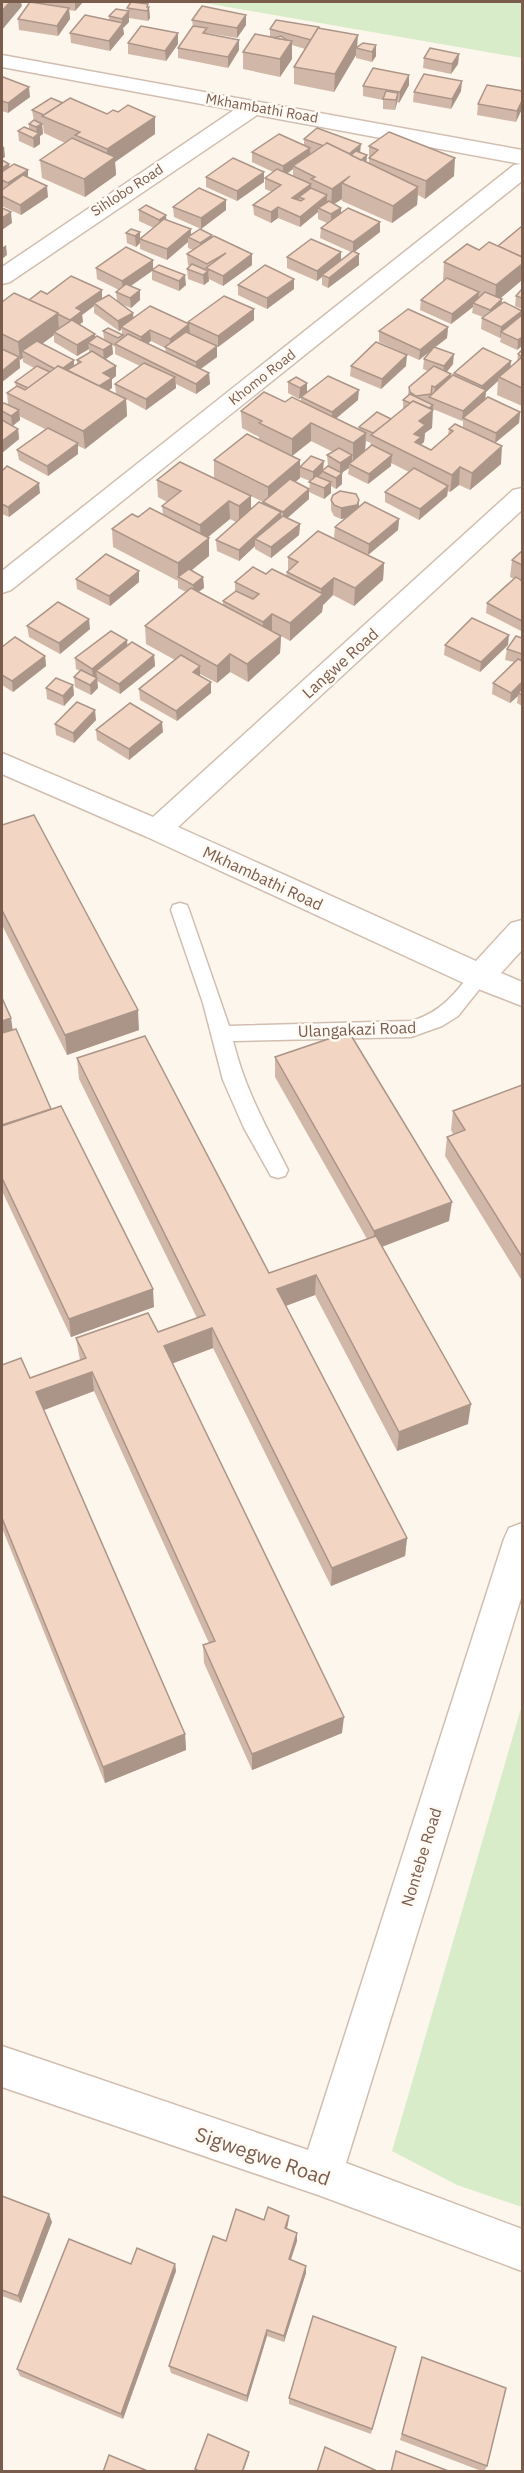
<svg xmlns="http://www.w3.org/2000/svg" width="524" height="2473" font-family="'IBM Plex Sans',sans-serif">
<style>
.green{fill:#d8ecc9}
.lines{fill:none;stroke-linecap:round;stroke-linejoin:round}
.lane-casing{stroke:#d1beb0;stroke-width:3}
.street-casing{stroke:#d1beb0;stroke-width:3}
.lane{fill:#fff;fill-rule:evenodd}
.street{fill:#fff;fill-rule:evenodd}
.wall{fill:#d1b7a8;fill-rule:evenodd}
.shaded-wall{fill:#aa9588}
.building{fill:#f3d5c3;stroke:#aa9588;stroke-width:1.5}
.labels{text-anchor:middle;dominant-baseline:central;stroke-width:5;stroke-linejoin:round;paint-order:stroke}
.far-street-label{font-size:14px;fill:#7a5c4d;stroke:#fffaf3}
.street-label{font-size:16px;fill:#7a5c4d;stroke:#fffaf3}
.near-street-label{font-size:20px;fill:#7a5c4d;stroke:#fffaf3}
</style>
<rect width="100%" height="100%" fill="#fdf6ec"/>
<g class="green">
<path d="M199,2H522V58Z"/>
<path d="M522,1705V2207L457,2185L392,2151Z"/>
</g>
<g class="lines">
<defs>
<path id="lane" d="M180,903L187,905L189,910L229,1026L411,1021C440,1013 454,995 472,972L479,970L486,972L489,977L458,1016L442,1026L411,1037L233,1041C246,1092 265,1124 288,1170L285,1176L278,1178L271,1176L244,1128L223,1080L203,1003L171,910L173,905Z"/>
<g id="street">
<path d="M2,55L522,150V181L11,590L2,593V571L514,165L521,164L257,115L10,282L2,284V267L234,110L2,67Z"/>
<path d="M522,488V510L178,827L476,961L511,923L522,920V950L501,973L522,982V1006L468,985L147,837L2,774V753L153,817L513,490Z"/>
<path d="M522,1523V1595L346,2163L522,2229V2271L321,2196L2,2087V2046L308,2150L504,1539L509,1528Z"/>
</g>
</defs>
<use href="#lane" class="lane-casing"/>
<use href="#street" class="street-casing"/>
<use href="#lane" class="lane"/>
<use href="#street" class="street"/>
</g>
<g class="wall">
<path d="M40,2H83L75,11L69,10L70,19L58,36L19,30L18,19L40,4Z"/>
<path d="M149,7L150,18L148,21L129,18V22L123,28L124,34L110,51L71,43L70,33L109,20V16L128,11L127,8Z"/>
<path d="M192,20L246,25L237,38L207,33V34L239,50L228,68L178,58V48L193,26Z"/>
<path d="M270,29L357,47L363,43L376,56L372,62L356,58V55L334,92L294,84V67L305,49L292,45V59L280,77L243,69V52L270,37Z"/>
<path d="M178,33V44L166,61L128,54V43Z"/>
<path d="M459,54L458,64L451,74L423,68L424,58Z"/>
<path d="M409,75V85L399,103L397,102L395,110L383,109V100L363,96V86Z"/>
<path d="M2,79L30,97L8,113L2,111Z"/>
<path d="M461,91L451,109L413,102L414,92Z"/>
<path d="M522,91L516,122L477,115L478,104Z"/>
<path d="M63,103L155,134L115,162L116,175L85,197L42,178L40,160L65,143L44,133L43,125L42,124L43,134L40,136V144L34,148L19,141L18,131L29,129V124L34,121L32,110Z"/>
<path d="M304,139L360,152L367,155L366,162L369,163V146L454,176L425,199L418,195L417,205L392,223L342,201V199L334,204L341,208V213L380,222V232L354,252L359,254V265L328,288L322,285V277L317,281L287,268V257L341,252V260L351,252L320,238L321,228L327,223L318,219V212L300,227L278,218L271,223L254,215L253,205L272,192L265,189V178L273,172L252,162V152L304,145ZM293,169V176L287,174Z"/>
<path d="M2,160L9,164V167L28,178L48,197L21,215L2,206Z"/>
<path d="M206,177L264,182L237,201L206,187Z"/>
<path d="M226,200V210L201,229L174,217L173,207Z"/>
<path d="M139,210L191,229V235H212V237L252,265L223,286L209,279V281L204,285L188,279L187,269L190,266L188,265L187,254L193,250L188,248V242L167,260L140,249V243L136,247L127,243L126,233L140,238L154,228L139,221Z"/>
<path d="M444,262L522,280L500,298L502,299V303L522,311L517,350L500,342L501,337L500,338L481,329L482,318L483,317L472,313L473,307L451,324L420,310L421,300L445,280H443Z"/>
<path d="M159,265L186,285L179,291L152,280V271L131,286L140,300L131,308L121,304L133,318L188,324V322L254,320L218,347L217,346V357L201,369L209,373L210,384L196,394L176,384V388L146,410L126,399L127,416L85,449L78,446V454L48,476L19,460L17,450L45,429L19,416L20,420L13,426L18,429L19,439L2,453V404L8,405L7,393L16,387L15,382L34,368L23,362V358L20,360V368L2,382V302L29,300L47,294L102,298L117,301L116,292L119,290L97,279L96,268L153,269ZM94,306V313L119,331L122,330V334L103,331L104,339L96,338L79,324L83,322L82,315ZM54,335V342L77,356L89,349V353L77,360V364L74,366L42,344ZM151,341L165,348L166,352L147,343ZM112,345L115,347V354L140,366L115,384L116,394L109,390L112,388V379L116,376L106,359L113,354Z"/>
<path d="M294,279V289L267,309L238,295V285Z"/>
<path d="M522,289V309L515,306L516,296Z"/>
<path d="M448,327L447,338L435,347L453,364L447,372L450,378L453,376L454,373L511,361L510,368L517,362L518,354L522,350V406L497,395L498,381L486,392L485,400L520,412L519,423L495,443L501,464L470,490L459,485L450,492L448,491L447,496L419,520L385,502V492L409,472L391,463V466L368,484L348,474L349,468L341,473L342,484L336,489L331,486V493L324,499L309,492L310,481L300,477V467L323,470L328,466L327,455L333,452L311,441L292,456L300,460V478L295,482L309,499L287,518L300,524L299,535L271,558L255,549V546L239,561L217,551L216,540L236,522L230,519L207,537L209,556L191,570L203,577L204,588L198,592L223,605V601L235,592V582L266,574L286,576L287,572L288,571V557L384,563L383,580L354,606L333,595L323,605L322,612L290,641L281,636L280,653L248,682L230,672L217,683L200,674V676L211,693L177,721L140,700L139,689L175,660L146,644L145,626L186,592L178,588V581L113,547L112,529L138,517L163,514L162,506L167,502L158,497L157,480L180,462L251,509L263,504V502L214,478V460L259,440V437L242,428L241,411L285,402L301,401V398L299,399L288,393V382L307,392L358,400L336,418L359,429V427L391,419L403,409V400L408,395L409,387L428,371L423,369L424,359L430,351L419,360L379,342V331ZM433,409L462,421L463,420V427L449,429L448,435L431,450L421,445L424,442L425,433L432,428ZM366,441L371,443L370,446L365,450Z"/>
<path d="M351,366H406L381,389L350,376Z"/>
<path d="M2,471L40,493L9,517L2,514Z"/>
<path d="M331,500L359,507L399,519L398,530L368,555L334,538L335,527L346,518L341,519L334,516L331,510Z"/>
<path d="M522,551V630L521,631L486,613L487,603L514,579L510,577L512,560Z"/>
<path d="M139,571V582L110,606L77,589L76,579Z"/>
<path d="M27,626L90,629L60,654L29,637Z"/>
<path d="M522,638V706L517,703L518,696L510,703L492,694L493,683L514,662L505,660L507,649Z"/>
<path d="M128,645L154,655L155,666L120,694L97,681L98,688L91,695L75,687L74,677L80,671L76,669L75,658Z"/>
<path d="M445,645H508L480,672L444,655Z"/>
<path d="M2,647L45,656L46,666L13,692L2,685Z"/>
<path d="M73,685L74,695L64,706L47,699L46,688Z"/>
<path d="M96,720L74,743L56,735L55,724Z"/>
<path d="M96,730L163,732L129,760L97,740Z"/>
<path d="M2,825L139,1030L67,1055L2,925Z"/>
<path d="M2,998L12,1030L51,1109L154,1307L71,1337L2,1191Z"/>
<path d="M275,1057L449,1221L382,1247L468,1424L397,1451L315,1295L286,1306L407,1538L405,1556L331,1586L213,1348L173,1363L342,1733L252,1770L204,1663L203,1645L209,1643L94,1391L43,1410L185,1734L186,1750L105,1783L2,1528V1365L30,1378L80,1360L76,1338L158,1332L197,1318L79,1079L77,1058L269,1273L367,1239L275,1077Z"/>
<path d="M522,1085V1281L445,1156L447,1137L453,1134L451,1130L453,1111Z"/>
<path d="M2,2196L52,2222L21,2303L2,2296Z"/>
<path d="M289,2216L288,2224L287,2229L297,2241L291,2260L306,2273L284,2342L267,2336L247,2402L171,2373L169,2366L226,2241L264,2220Z"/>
<path d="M131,2264H175L176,2271L123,2419L20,2376L17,2369Z"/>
<path d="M396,2347L371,2434L289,2404V2398Z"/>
<path d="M422,2357L487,2466L484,2472L400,2440Z"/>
</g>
<g class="shaded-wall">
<path d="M10,2H21L22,6L2,30V11Z"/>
<path d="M75,2H83L75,11Z"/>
<path d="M148,4V9L149,7L150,18L148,21L147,7Z"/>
<path d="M69,8L70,19L58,36L57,26Z"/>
<path d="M129,11V22L123,28L124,34L110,51L109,41L122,24V19Z"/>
<path d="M246,15V25L237,38V28Z"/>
<path d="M178,33V44L166,61L165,51Z"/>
<path d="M358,35L357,48H356V55L334,92L335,74Z"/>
<path d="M239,40V50L228,68V57Z"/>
<path d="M292,41V59L280,77V59Z"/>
<path d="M376,45V56L372,62V52Z"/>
<path d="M459,54L458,64L451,74L452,64Z"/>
<path d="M409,75V85L399,103L400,92Z"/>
<path d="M462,81L461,91L451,109L452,99Z"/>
<path d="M29,87L30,97L8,113V103Z"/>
<path d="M398,93L397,103L395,110L396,100Z"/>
<path d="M522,101V109L516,122L517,111Z"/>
<path d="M155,117V134L115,162L116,175L85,197L84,179L107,163V149Z"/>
<path d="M42,124L43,134L40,136V144L34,148L33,138L37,135L36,127Z"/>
<path d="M361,144L360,154L349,155Z"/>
<path d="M4,146L5,157L2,159V148Z"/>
<path d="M310,148V158L293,166V169L283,176V166Z"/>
<path d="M367,155L366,165L360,160Z"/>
<path d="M455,158L454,176L425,199L426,181Z"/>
<path d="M9,164L10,174L2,179V168Z"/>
<path d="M28,170V180L9,193L8,183Z"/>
<path d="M264,172V182L237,201V191Z"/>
<path d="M350,176L342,183V199L331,206L332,189Z"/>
<path d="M311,184V194L299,197V202L292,198Z"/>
<path d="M47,186L48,197L21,215L20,205Z"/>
<path d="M418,187L417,205L392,223L393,206Z"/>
<path d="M327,195V205L318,208V212L300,227V217Z"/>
<path d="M226,200V210L201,229V218Z"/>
<path d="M278,207V218L271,223V212Z"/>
<path d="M341,208V218L331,225V214Z"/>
<path d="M11,212L12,223L2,230V218Z"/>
<path d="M166,215L167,226L160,230L159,220Z"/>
<path d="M380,222V232L353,253V242Z"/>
<path d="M191,229V239L188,237V242L167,260V249Z"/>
<path d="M140,232V243L136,247L135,236Z"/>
<path d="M212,235V246L200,254V243Z"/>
<path d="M6,245L7,255L2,259V248Z"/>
<path d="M341,252V263L322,275V277L317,281V271Z"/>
<path d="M252,254V265L223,286V276Z"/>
<path d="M359,254V265L328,288L329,278Z"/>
<path d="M153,260V270H152V271L123,291L122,281Z"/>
<path d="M522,264V280L495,303L496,285Z"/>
<path d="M208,271L209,281L204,285L203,275Z"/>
<path d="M185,275L186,285L179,291V281Z"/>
<path d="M294,279V289L267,309V298Z"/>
<path d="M102,290V300L94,303V306L82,315L83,322L71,330L70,320L76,308Z"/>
<path d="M140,290V300L131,308L130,298Z"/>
<path d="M479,292L478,303H473V307L451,324L452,314Z"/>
<path d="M502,299L501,310L490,320V310Z"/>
<path d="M254,309V320L218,347V336Z"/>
<path d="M522,311L521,321L501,332V337L500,338L501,327Z"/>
<path d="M58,313L59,331L54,332V335L28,354L22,351L23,358L20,360L18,342Z"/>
<path d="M133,313L134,323L121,327V330L119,331L118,321Z"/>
<path d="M189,324L190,335L170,350V339Z"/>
<path d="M448,327L447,338L419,360L420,350Z"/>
<path d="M150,330L151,341L142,348L141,337Z"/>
<path d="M95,334L96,344L88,343L89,349L77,356V345Z"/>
<path d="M522,337V346L517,350L518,340Z"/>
<path d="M112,344L113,354L104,360L103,350Z"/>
<path d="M217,346V357L196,372V362Z"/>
<path d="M454,354L453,364L443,376L444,366Z"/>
<path d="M407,355L406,366L381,389L382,379Z"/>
<path d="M19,357L20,368L2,382V371Z"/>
<path d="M74,360V371H59Z"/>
<path d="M511,361L510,371L499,377L498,381L486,392L485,400L463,418L462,421L463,411L481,395L482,386Z"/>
<path d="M116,366V376L112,379V388L96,399L103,373Z"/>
<path d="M209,373L210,384L196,394V384Z"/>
<path d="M451,374L450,385L434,398L435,387Z"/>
<path d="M175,377L176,388L146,410V399Z"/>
<path d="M307,383V393L299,399L300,388Z"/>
<path d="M359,390L358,400L332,422V412Z"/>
<path d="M126,399L127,416L85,449L83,431Z"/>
<path d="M433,405L432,428L425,433L424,442L420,445L414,456V434L419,421L426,411Z"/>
<path d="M19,410L20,420L12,426L11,416Z"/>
<path d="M520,412L519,423L495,443L496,433Z"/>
<path d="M311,423V441L292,456V439Z"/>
<path d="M18,429L19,439L2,453V441Z"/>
<path d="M366,433L365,450L353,461V443Z"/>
<path d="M78,443V454L48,476L47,466Z"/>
<path d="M502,446L501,464L470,490L472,473Z"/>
<path d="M352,455V465L349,464V468L340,474V463Z"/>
<path d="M392,455L391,466L368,484L369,474Z"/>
<path d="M300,460V478L268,505V487Z"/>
<path d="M324,461L323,471H322V473L313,482V472Z"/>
<path d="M460,467L459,485L450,492L452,475Z"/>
<path d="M342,473V484L336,489V478Z"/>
<path d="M331,482V493L324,499V488Z"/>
<path d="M39,483L40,493L9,517L8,507Z"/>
<path d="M448,486L447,496L419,520L420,509Z"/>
<path d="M309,489V499L283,522V512Z"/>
<path d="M251,496V514L239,524V506Z"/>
<path d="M359,500V510L356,516L341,519V508Z"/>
<path d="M229,501L230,519L201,543L200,525Z"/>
<path d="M281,512V522L255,539V546L239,561V550Z"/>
<path d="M399,519L398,530L368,555L369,544Z"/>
<path d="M300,524L299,535L271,558V547Z"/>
<path d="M209,538V556L181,579L178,577V563Z"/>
<path d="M384,563L383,580L354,606L355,588Z"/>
<path d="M139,571V582L110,606L109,596Z"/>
<path d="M203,577L204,588L193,596V585Z"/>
<path d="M334,578L333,595L323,605L322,612L290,641V623L321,596V589Z"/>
<path d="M272,614V631L263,639V622Z"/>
<path d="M89,619L90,629L60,654L59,643Z"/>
<path d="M509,635L508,645L480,672L481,662Z"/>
<path d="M281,636L280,653L248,682L247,664Z"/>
<path d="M127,640L128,651L96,671L97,676L93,679L92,669Z"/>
<path d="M230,654V672L217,683V666Z"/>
<path d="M154,655L155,666L120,694L119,684Z"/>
<path d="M45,656L46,666L13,692L12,681Z"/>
<path d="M200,666V676L193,672Z"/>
<path d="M97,678L98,688L91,695L90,685Z"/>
<path d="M211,682V693L177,721L176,711Z"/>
<path d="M522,682V691L518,693V696L510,703L511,693Z"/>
<path d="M73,685L74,695L64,706L63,696Z"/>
<path d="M95,710L96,720L74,743L73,733Z"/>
<path d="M162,722L163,732L129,760V749Z"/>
<path d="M138,1010L139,1030L67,1055L65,1035Z"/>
<path d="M11,1018L14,1038L2,1042V1021Z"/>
<path d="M452,1202L449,1221L373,1250L374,1231Z"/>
<path d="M316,1275L315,1295L277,1309V1289Z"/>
<path d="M153,1289L154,1307L71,1337L69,1319Z"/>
<path d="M212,1328L213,1348L166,1366L164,1346Z"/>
<path d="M92,1372L94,1391L39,1412L36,1392Z"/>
<path d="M471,1404L468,1424L397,1451L399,1432Z"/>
<path d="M407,1538L405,1556L331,1586L332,1568Z"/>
<path d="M344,1717L342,1733L252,1770V1754Z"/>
<path d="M185,1734L186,1750L105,1783L103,1767Z"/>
<path d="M49,2214L52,2222L21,2303L18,2296Z"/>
<path d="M289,2216L288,2224L284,2236L285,2228Z"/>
<path d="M297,2233V2241L288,2267L289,2259Z"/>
<path d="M175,2264L176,2271L123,2419L121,2414Z"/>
<path d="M306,2266V2273L284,2342V2336Z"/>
<path d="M267,2330V2336L247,2402V2396Z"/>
<path d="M249,2452V2455L243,2472H242Z"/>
</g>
<g class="building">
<path d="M2,2H10L2,11Z"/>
<path d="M30,2L69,8L57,26L18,19Z"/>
<path d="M131,2L148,4L147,7H149L147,11L127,8Z"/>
<path d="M202,6L246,15L237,28L192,20Z"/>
<path d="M116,9L129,11L122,19L109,16Z"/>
<path d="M85,15L123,23L109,41L70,33Z"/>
<path d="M276,20L319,27L311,40L270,29Z"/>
<path d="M141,26L178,33L165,51L128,43Z"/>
<path d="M193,26L207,28L203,33L239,40L228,57L178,48Z"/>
<path d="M318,28L358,35L335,74L294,67Z"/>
<path d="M255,34L292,41L280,59L243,52Z"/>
<path d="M281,36L287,40L274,38Z"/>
<path d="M363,43L376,45L372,52L356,48Z"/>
<path d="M430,48L459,54L452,64L424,58Z"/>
<path d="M373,68L409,75L400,92L363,86Z"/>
<path d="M424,74L462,81L452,99L414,92Z"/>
<path d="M3,77L29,87L8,103L2,101V79Z"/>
<path d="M487,85L522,91V101L517,111L478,104Z"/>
<path d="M386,91L398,93L396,100L383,99Z"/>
<path d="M51,98L63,103L44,115L32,110Z"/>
<path d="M70,98L107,114L113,110L118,112L128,105L155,117L107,149L75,135L80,132L42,116Z"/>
<path d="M34,120L42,124L36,127L29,124Z"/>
<path d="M24,127L39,133L33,138L18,131Z"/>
<path d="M317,128L361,144L349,154L327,143L324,146L304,139Z"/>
<path d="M389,132L455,158L426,181L369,158L378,150L369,146Z"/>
<path d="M279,134L310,148L283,166L252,152Z"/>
<path d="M72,138L115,157L84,179L40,160Z"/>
<path d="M327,143L418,187L393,206L342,183L350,176L332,189L311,179L315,177L293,166Z"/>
<path d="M356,151L367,155L361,160L351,155Z"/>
<path d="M233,158L264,172L237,191L206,177Z"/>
<path d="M2,160L9,164L2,168Z"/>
<path d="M14,164L28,170L8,183L2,180V172Z"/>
<path d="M277,169L311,184L292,198L301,201L304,199L299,197L311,188L327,195L300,217L278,207L271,212L253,205L281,185L265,178Z"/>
<path d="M23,175L47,186L20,205L2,196V190Z"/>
<path d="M199,188L226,200L201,218L173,207Z"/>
<path d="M329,201L341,208L331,214L318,208Z"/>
<path d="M146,205L166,215L159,220L139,210Z"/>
<path d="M2,208L11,212L2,218Z"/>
<path d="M348,208L380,222L353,242L321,228Z"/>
<path d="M164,219L191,229L167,249L140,239Z"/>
<path d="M522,226V257L498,246Z"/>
<path d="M131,229L140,232L135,236L126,233Z"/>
<path d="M200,229L212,235L200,243L188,237Z"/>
<path d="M214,236L252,254L223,276L206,268L226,253L207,264L187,254Z"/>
<path d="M311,239L341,252L317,271L287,257Z"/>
<path d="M489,242L522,257V264L496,285L444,262L467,244L479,250Z"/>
<path d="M126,247L153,260L122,281L96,268Z"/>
<path d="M353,251L359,254L329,278L322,275Z"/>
<path d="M192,264L208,271L203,275L187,269Z"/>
<path d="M159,265L185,275L179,281L152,270Z"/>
<path d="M265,265L294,279L267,298L238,285Z"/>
<path d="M71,276L102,290L76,308L82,311L70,320L29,300L41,291L47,294Z"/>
<path d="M447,278L479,292L452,314L421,300Z"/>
<path d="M126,284L140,290L130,298L116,292Z"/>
<path d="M522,289V298L516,296Z"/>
<path d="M485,292L502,299L490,310L473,303Z"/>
<path d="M14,293L58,313L18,342L2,334V302Z"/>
<path d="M109,295L133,313L118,321L94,303Z"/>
<path d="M224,296L254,309L218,336L188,322Z"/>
<path d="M504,302L522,311L501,327L482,318Z"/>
<path d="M150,306L189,324L170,339L150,330L141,337L121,327Z"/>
<path d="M408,309L448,327L420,350L379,331Z"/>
<path d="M522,315V337L518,340L501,332Z"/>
<path d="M72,320L95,334L77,345L54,332Z"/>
<path d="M108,328L123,335L118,338L103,331Z"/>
<path d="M186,332L217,346L196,362L165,347Z"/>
<path d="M128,334L209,373L196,384L115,344Z"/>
<path d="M97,336L112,344L103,350L88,343Z"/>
<path d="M37,341L74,360L63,368L58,366L55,369L22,351Z"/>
<path d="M376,342L407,355L382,379L351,366Z"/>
<path d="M434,347L454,354L444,366L424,359Z"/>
<path d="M483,348L511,361L482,386L454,373Z"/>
<path d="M2,349L19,357L2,371Z"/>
<path d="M522,350V357L518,354Z"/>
<path d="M92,351L116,366L103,373L112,378L99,386L67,370L81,362L77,360Z"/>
<path d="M522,357V388L499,377Z"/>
<path d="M144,363L175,377L146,399L115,384Z"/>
<path d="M37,366L50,372L28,388L15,382Z"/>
<path d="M58,366L126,399L83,431L7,393L17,386L25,390Z"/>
<path d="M434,366L451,374L435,387L432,386L431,394L416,396L410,392L409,387Z"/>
<path d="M453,375L486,390L463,411L429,397Z"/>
<path d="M328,376L359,390L332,412L301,397Z"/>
<path d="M296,377L307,383L300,388L288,382Z"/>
<path d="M264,392L285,402L292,397L366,433L353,443L311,423L292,439L259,423L262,421L241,411Z"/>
<path d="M410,394L433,405L429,408L413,401L410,403L403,400Z"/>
<path d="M488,397L520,412L496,433L463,418Z"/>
<path d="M413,401L433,410L419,421L425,425L414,434L421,437L415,442L431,450L453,431L449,429L455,424L502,446L472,473L460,467L452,475L371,435Z"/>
<path d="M4,403L19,410L11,416L2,411V404Z"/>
<path d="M377,412L391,419L373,433L359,427Z"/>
<path d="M2,420L18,429L2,441Z"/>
<path d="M48,428L78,443L47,466L17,450Z"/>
<path d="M247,434L300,460L268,487L214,460Z"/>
<path d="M372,445L392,455L369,474L349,464Z"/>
<path d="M339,448L352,455L340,463L327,455Z"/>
<path d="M311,456L324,461L313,472L300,467Z"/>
<path d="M180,462L251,496L239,506L229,501L200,525L162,506L181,491L157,480Z"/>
<path d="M7,466L39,483L8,507L2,504V471Z"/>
<path d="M328,466L342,473L336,478L322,471Z"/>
<path d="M414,468L448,486L420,509L385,492Z"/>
<path d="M316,476L331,482L324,488L309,482Z"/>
<path d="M290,479L309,489L283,512L263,502Z"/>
<path d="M340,491L356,494L359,500L357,505L341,508L334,505L331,500L333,495Z"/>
<path d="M259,502L281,512L239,550L216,540Z"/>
<path d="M365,502L399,519L369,544L335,527Z"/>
<path d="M150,508L209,538L178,563L112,529L132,514L138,517Z"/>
<path d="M283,516L300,524L271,547L255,539Z"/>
<path d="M318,531L384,563L355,588L334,578L321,589L287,572L298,562L288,557Z"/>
<path d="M522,551V565L512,560Z"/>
<path d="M106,554L139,571L109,596L76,579Z"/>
<path d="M253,567L266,574L272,569L323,594L290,623L272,614L263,622L223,601L236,591L253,599L259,594L235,582Z"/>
<path d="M189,569L203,577L193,585L178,577Z"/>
<path d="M516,577L522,581V621L487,603Z"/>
<path d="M191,588L281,636L247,664L230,654L217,666L145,626Z"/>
<path d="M58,602L89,619L59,643L27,626Z"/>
<path d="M472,618L509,635L481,662L445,645Z"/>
<path d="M111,631L127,640L92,669L75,658Z"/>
<path d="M516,636L522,638V654L507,649Z"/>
<path d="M15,637L45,656L12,681L2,675V647Z"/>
<path d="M132,642L154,655L119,684L96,671Z"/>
<path d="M181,655L200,666L193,672L211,682L176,711L139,689Z"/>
<path d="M518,659L522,661V682L511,693L493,683Z"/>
<path d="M81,670L97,678L90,685L74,677Z"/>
<path d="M56,678L73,685L63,696L46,688Z"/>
<path d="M522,689V695L518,693Z"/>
<path d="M77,702L95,710L73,733L55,724Z"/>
<path d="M130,703L162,722L129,749L96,730Z"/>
<path d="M34,815L138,1010L65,1035L2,910V825Z"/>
<path d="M2,998L11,1018L2,1021Z"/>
<path d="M16,1029L51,1109L2,1125V1033Z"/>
<path d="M349,1032L452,1202L374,1231L275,1057Z"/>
<path d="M145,1036L269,1273L376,1236L471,1404L399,1432L316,1275L277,1289L407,1538L332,1568L212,1328L164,1346L344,1717L252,1754L203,1645L215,1641L92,1372L36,1392L185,1734L103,1767L2,1518V1365L21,1358L30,1378L86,1358L76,1338L148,1313L158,1332L205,1315L77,1058Z"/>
<path d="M522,1085V1257L447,1137L465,1130L453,1111Z"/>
<path d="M61,1106L153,1289L69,1319L2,1178V1126Z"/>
<path d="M2,2196L49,2214L18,2296L2,2290Z"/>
<path d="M268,2207L289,2216L285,2228L297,2233L289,2259L306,2266L284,2336L267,2330L247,2396L169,2366L213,2236L226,2241L236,2209L264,2220Z"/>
<path d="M69,2239L131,2264L137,2248L175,2264L121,2414L17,2369Z"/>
<path d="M313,2316L396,2347L372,2429L289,2398Z"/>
<path d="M422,2357L506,2388L487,2466L402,2434Z"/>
<path d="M208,2434L249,2452L242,2472H201L195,2469Z"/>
<path d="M325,2447L377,2471L376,2472H317Z"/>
<path d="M396,2451L451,2472H391Z"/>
<path d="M109,2455L150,2472H103Z"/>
</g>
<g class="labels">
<g class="far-street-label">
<text transform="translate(262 108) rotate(10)">Mkhambathi Road</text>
<text transform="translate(127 190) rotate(-33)">Sihlobo Road</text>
<text transform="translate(262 377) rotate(-38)">Khomo Road</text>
</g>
<g class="street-label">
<text transform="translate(340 663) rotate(-42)">Langwe Road</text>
<text transform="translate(263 878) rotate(25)">Mkhambathi Road</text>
<text transform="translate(357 1029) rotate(-2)">Ulangakazi Road</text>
<text transform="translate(421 1857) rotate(-73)">Nontebe Road</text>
</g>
<g class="near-street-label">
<text transform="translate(263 2156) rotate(19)">Sigwegwe Road</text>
</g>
</g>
<rect width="524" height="2473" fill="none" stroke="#7a5c4d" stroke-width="6"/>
</svg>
